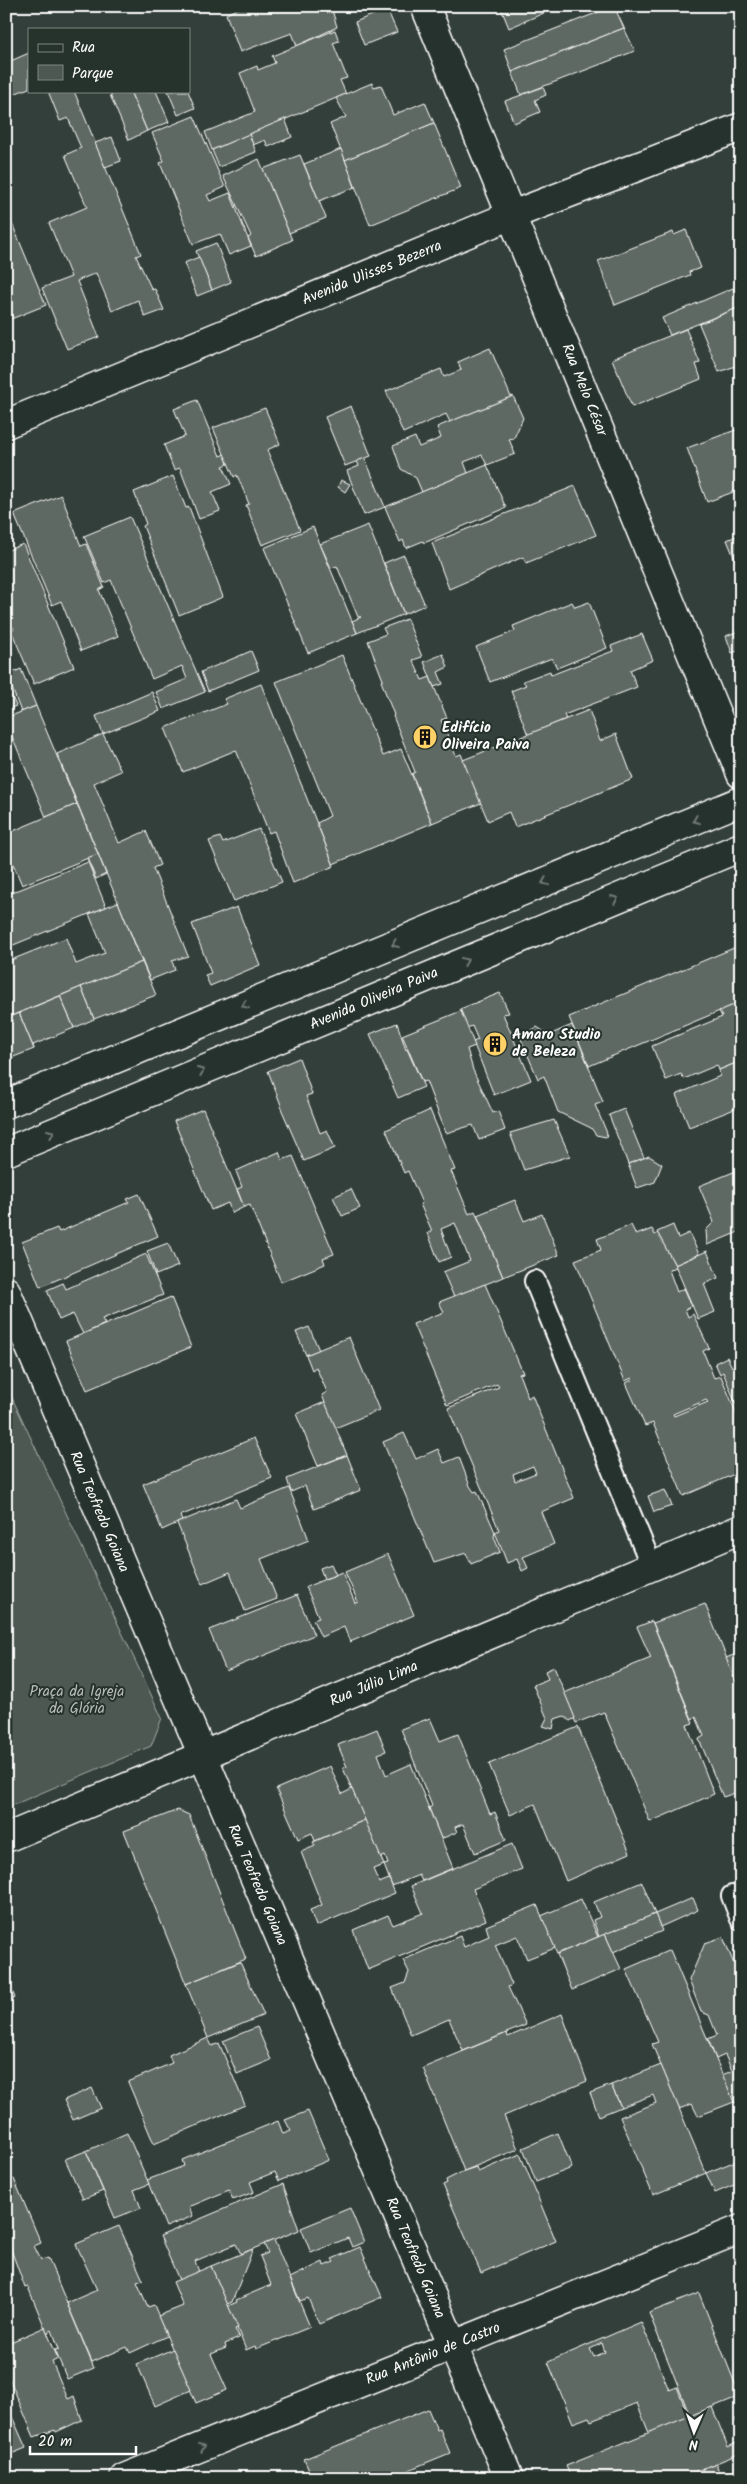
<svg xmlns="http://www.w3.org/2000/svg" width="747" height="2484" font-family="Kalam,sans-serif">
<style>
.green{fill:#4d5853;stroke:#a6aca9}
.building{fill:#5f6964;stroke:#fff;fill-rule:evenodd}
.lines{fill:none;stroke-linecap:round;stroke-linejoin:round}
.service-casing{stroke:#fff;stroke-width:24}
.minor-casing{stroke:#fff;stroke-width:31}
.primary-casing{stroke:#fff;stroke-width:31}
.service{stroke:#26332d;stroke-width:20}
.minor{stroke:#26332d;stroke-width:28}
.primary{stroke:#26332d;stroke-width:28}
.oneway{stroke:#727a76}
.labels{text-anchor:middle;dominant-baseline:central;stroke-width:4;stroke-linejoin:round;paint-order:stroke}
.street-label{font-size:15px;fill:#fff;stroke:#26332d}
.poi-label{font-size:15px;font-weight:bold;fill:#fff;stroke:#26332d;text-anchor:start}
.park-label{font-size:15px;fill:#b8bcba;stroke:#26332d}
</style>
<rect width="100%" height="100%" fill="#333f3a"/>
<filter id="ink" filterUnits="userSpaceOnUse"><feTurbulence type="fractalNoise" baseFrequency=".02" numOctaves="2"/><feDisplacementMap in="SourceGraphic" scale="10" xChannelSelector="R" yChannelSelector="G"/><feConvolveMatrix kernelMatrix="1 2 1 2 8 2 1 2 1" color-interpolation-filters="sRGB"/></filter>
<g filter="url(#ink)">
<path class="green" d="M6,1385L162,1718L151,1746L6,1808Z"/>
<g class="building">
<path d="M244,6H331L337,27L297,46L292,33L240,52L226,14Z"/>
<path d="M500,6H560L509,28Z"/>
<path d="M568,6H593L578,12Z"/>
<path d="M614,6L624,28L512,72L504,49Z"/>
<path d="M387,9L397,32L364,45L355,22Z"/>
<path d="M624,28L635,51L521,95L512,72Z"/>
<path d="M335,30L339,41L333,43L347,78L340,80L346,94L212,150L205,132L255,112L240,73L257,66L258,70L275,63L272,56Z"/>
<path d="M29,53V88L6,97V63Z"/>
<path d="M372,83L374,87L381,85L393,115L425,102L434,123L345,160L330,124L346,117L336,98Z"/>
<path d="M543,87L546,95L535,100L540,112L514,123L505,101Z"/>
<path d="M48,91H74L141,254L136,256L152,290L155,289L164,310L145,317L138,300L112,311L96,273L77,281L99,337L67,349L42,288L71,277L49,223L87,207L65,155L81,148L68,118L60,121Z"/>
<path d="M119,91H130L147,131L129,140L110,95Z"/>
<path d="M130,91H156L169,122L147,131Z"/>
<path d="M168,91H188L195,108L178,115Z"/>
<path d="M194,116L225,187L207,195L210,201L230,193L251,246L229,255L220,234L193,244L160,163L164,161L152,133Z"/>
<path d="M285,119L292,137L268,147L265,140L253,145L249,134Z"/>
<path d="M434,123L461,188L370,225L345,160Z"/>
<path d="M249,134L256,152L219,167L212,150Z"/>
<path d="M112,137L121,161L105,167L95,143Z"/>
<path d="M341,149L355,187L319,201L304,164Z"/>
<path d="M300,155L326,218L289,233L263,169Z"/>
<path d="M259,159L292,240L256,256L248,238L251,236L223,176Z"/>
<path d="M6,209L46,305L6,321Z"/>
<path d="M686,230L701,268L689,272L690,275L615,305L598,261L673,232L674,235Z"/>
<path d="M216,243L231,282L212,290L196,251Z"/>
<path d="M199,257L212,290L197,296L184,263Z"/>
<path d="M733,288L740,307L670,335L662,318Z"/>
<path d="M740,307L741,364L719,372L699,324Z"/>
<path d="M686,329L700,363L696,364L701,379L632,407L612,359Z"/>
<path d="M490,348L511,397L450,422L446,414L403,433L386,391L441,369L444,377L461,370L458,362Z"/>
<path d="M513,396L523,418L514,438L509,439L515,454L487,465L482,455L464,462L468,473L422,492L416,478L401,469L393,446L415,437L419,447L441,438L437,427Z"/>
<path d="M197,400L220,456L225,454L228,464L223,466L231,484L212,492L220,511L199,519L180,468L174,470L164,445L185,436L174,409Z"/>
<path d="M351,406L371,456L345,466L325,417Z"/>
<path d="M265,408L280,444L267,450L300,530L262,545L246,505L249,504L237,475L234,477L213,428Z"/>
<path d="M741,428V489L707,502L687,448Z"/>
<path d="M365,458L385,507L364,515L347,471L359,466L357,461Z"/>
<path d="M487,465L506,508L424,543L423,541L406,548L403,540L400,542L385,507Z"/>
<path d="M173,476L186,508L189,507L223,597L179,615L143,526L146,524L134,492Z"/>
<path d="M341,480L350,484L345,492L338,487Z"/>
<path d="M575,486L596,535L526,563L523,557L449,589L432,543Z"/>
<path d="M61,495L81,546L86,544L104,587L99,590L118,636L81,651L61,601L52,605L14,514Z"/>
<path d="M130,517L205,692L163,709L156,692L187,679L182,666L152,679L111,580L104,583L84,536Z"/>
<path d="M368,525L404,614L357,633L352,621L361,617H358L337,566L331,568L320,544Z"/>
<path d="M313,527L357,633L308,653L264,548Z"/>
<path d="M741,534V574L727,540Z"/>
<path d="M23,544L74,667L34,684L11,630L14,629L6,613V551Z"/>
<path d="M404,555L425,605L404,614L384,563Z"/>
<path d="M572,602L575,607L589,602L607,648L557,668L552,658L490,682L476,647L515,631L513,626Z"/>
<path d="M407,619L422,657L413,660L422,680L430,677L447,718L441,720L456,756L461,754L481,803L432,823L412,774L415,772L393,716L394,715L381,681L383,680L368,641L386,634L383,628Z"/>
<path d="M741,630V650L732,653L726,636Z"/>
<path d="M642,634L653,660L630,670L637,687L564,715L566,719L528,735L511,691L526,685L523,681L550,671L551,675L613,651L611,646Z"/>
<path d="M251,651L259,670L208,691L201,672Z"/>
<path d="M443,654L448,667L438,672L443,684L434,687L424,662Z"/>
<path d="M342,655L383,756L401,749L432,823L333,864L317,823L330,816L276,682Z"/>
<path d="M21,669L36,706L21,712L7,675Z"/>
<path d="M6,683L16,706L6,710Z"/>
<path d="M261,684L334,866L293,883L274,831L269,833L236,750L183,772L165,728L227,704L224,699Z"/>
<path d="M152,692L160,711L103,734L96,716Z"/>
<path d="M36,706L77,804L46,817L6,722V718Z"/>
<path d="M589,710L600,741L616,734L633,779L515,827L509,812L488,821L463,760Z"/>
<path d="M103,734L121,771L94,783L119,843L146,831L160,865L153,868L188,956L172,961L175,970L150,980L57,754Z"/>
<path d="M77,804L98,854L22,885L6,847V834Z"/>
<path d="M259,829L282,882L234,901L209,841L220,837L223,843Z"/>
<path d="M98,854L106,874L96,879L87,858Z"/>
<path d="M88,862L106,907L6,948V895Z"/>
<path d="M118,902L142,962L6,1018V962L66,938L76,964L105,953L89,914Z"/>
<path d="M237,907L260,965L210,986L205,975L211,973L192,924Z"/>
<path d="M741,945V1002L589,1066L569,1017Z"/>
<path d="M142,962L156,995L94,1019L81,987Z"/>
<path d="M81,987L94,1019L74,1028L60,996Z"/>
<path d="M500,993L509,1013L503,1014L531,1080L494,1095L473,1042L478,1040L472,1026L467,1028L460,1009Z"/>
<path d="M60,996L74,1028L33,1045L34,1049L19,1013Z"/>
<path d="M741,1002V1061L719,1070L717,1065L684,1079L681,1074L666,1080L652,1046L722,1017L719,1011Z"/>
<path d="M461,1011L475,1046L467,1049L473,1070L493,1113L498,1111L505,1130L479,1140L473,1125L446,1133L426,1081L422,1082L402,1035Z"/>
<path d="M19,1013L34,1049L6,1060V1018Z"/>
<path d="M397,1023L406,1050L407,1049L424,1087L398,1098L370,1034Z"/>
<path d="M572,1025L603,1102L595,1105L607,1133L606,1137L596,1135L591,1128L558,1112L544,1076L538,1079L520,1037L537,1027L549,1035Z"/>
<path d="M299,1058L312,1094L306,1096L320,1133L327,1130L335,1148L304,1161L280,1106L281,1105L268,1071Z"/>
<path d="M741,1061V1116L737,1108L689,1127L676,1095L720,1076L719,1070Z"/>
<path d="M203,1109L244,1207L232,1213L228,1203L211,1210L174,1121Z"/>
<path d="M624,1109L644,1158L628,1164L609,1115Z"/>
<path d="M430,1110L455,1170L451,1171L469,1214L475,1211L503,1277L454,1297L443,1272L470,1261L455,1223L441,1229L451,1257L439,1262L428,1233L432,1231L420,1204L422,1203L408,1171L404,1173L386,1130Z"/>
<path d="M554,1120L570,1156L524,1170L510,1133Z"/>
<path d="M279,1152L282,1160L293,1156L334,1254L323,1258L325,1264L281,1282L250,1205L244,1207L237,1189L242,1187L236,1171Z"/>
<path d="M649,1156L662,1164L655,1182L637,1188L628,1164Z"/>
<path d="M741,1169V1231L707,1245L706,1230L714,1222L699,1186Z"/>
<path d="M351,1189L360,1208L342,1216L333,1197Z"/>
<path d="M139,1194L158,1236L40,1287L22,1242L57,1228L59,1232L129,1202L127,1199Z"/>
<path d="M515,1200L524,1221L542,1214L559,1255L503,1277L477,1215Z"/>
<path d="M631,1225L636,1235L652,1229L655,1235L658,1233L675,1265L676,1267L669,1270L677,1292L684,1288L692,1306L685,1309L688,1317L693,1314L709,1348L703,1351L714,1378L721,1376L741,1424V1481L737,1473L683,1496L653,1423L645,1426L626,1383L632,1380V1378L625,1381L575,1260L601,1250L597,1239ZM706,1400L708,1402L674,1416L673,1414Z"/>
<path d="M673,1225L678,1238L689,1233L699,1254L675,1265L657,1232Z"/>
<path d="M168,1243L178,1266L156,1275L147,1251Z"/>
<path d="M707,1251L718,1278L704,1284L715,1312L698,1319L675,1265Z"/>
<path d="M146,1254L163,1295L102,1319L105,1324L83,1334L73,1314L59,1320L47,1290L63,1283L66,1289Z"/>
<path d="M485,1284L523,1373L519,1374L528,1398L532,1395L574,1498L541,1512L554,1544L523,1557L528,1568L522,1571L517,1559L507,1563L495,1532L499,1530L448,1408L499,1387L497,1384L447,1405L413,1324L444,1312L439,1302ZM533,1466L536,1473L515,1481L513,1474Z"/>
<path d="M171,1297L191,1347L87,1390L66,1341Z"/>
<path d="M309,1327L319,1350L306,1355L296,1332Z"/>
<path d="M349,1337L379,1410L335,1428L322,1395L327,1392L316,1367L312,1370L306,1355Z"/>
<path d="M727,1357L732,1367L741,1364V1424L737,1415L740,1414L723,1372L720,1374L715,1363Z"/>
<path d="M325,1402L347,1455L318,1466L296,1414Z"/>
<path d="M404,1433L416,1459L438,1449L444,1463L459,1457L470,1486L474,1492L477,1491L495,1532L494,1537L500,1552L471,1564L466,1553L434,1563L383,1442Z"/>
<path d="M254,1438L272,1478L180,1516L182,1521L162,1530L143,1484Z"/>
<path d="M347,1455L361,1490L314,1509L305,1486L291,1492L287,1479Z"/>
<path d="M289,1488L309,1540L261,1559L277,1599L245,1611L230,1572L202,1584L177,1523L236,1499L240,1508Z"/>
<path d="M665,1490L672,1506L654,1512L648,1496Z"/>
<path d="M388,1554L414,1615L350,1642L344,1627L321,1637L313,1620L319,1618L306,1587L342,1572L355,1603L358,1602L345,1572Z"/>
<path d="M331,1564L336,1575L324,1579L320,1568Z"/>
<path d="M297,1595L314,1635L226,1671L209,1630Z"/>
<path d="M705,1604L741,1694V1791L723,1797L699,1739L704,1736L696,1717L692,1719L653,1623Z"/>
<path d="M652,1621L693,1723L687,1725L714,1794L650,1822L604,1712L576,1723L564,1693L651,1658L637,1627Z"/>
<path d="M741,1652V1680L736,1682L726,1658Z"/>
<path d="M554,1667L575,1718L570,1721L564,1716L555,1719L553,1729L543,1726L547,1718L533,1685L548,1679L545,1671Z"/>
<path d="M430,1718L440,1741L458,1734L490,1814L495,1812L506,1840L475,1853L463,1824L455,1827L457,1832L441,1839L429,1808L432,1806L401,1729Z"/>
<path d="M578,1727L630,1853L566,1881L535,1804L510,1815L489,1764Z"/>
<path d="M377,1729L386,1751L378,1754L386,1775L411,1764L453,1868L422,1881L419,1875L392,1886L384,1865L388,1864L385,1856L380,1858L343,1768L347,1767L338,1745Z"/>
<path d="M330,1766L342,1794L352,1789L365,1820L315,1841L312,1833L298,1839L276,1789Z"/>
<path d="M178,1810L189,1815L246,1959L186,1984L124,1831Z"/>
<path d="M365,1820L384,1865L373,1869L379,1883L389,1879L395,1893L316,1926L310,1910L322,1905L301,1852L315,1846L313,1842Z"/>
<path d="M512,1844L522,1869L473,1889L486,1920L368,1970L353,1930L388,1915L393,1925L423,1913L411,1886Z"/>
<path d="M642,1882L655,1914L599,1937L593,1920L600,1917L594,1902Z"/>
<path d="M693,1898L698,1910L660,1927L655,1914Z"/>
<path d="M581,1899L598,1937L557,1954L541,1916Z"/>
<path d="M537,1905L555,1948L527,1959L517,1936L495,1945L512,1985L508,1987L526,2025L463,2051L449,2019L411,2035L392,1988L405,1983L409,1972L403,1960L460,1936L464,1947L489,1936L486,1926Z"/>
<path d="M655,1914L662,1931L613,1952L605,1934Z"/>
<path d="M605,1934L621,1969L572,1990L557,1954Z"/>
<path d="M723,1937L741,1981V1987L738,1988L741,1994V2100L734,2103L722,2075L732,2071L725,2055L716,2059L708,2039L717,2035L709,2015L701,2012L689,1980L705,1943Z"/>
<path d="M670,1950L734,2102L698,2116L692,2104L679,2109L652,2044L658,2042L626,1969Z"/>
<path d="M240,1962L264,2015L208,2038L186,1984Z"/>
<path d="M6,1975L15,1998L6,2001Z"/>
<path d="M562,2014L587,2081L504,2116L518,2149L464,2171L423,2068L507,2033L508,2037Z"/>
<path d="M257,2027L271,2060L237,2074L223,2041Z"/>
<path d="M208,2038L212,2046L219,2043L245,2105L154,2144L128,2082L172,2063L169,2055Z"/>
<path d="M661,2065L706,2173L653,2195L620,2117L656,2103L653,2095L621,2107L611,2085Z"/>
<path d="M611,2085L621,2107L599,2116L590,2093Z"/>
<path d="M92,2088L101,2108L73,2120L64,2100Z"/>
<path d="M308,2111L329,2160L279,2181L275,2172L250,2182L254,2192L233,2200L229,2190L189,2207L193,2216L166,2227L147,2180L184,2166L182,2160L278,2121L283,2134L291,2131L285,2120Z"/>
<path d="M127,2133L149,2184L134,2190L141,2208L115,2218L86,2151Z"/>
<path d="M558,2133L572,2168L536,2182L523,2148Z"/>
<path d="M86,2151L103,2191L83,2199L65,2159Z"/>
<path d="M520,2154L556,2241L481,2273L443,2185L447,2183L446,2180L464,2171L476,2167L478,2172Z"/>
<path d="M741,2159V2182L715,2193L706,2173Z"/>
<path d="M14,2179L41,2243L34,2246L41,2260L48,2258L94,2368L67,2379L55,2350L59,2349L52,2330L47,2333L28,2287L25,2288L6,2236V2181Z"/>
<path d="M283,2184L299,2230L243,2253L241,2254L236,2244L195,2261L199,2272L179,2280L160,2236Z"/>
<path d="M350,2208L364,2242L352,2247L348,2238L311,2253L301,2228Z"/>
<path d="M119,2226L143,2280L137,2282L148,2307L154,2305L167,2336L130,2353L127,2347L92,2362L67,2303L97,2290L76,2244Z"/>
<path d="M274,2240L310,2327L256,2349L255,2346L246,2350L228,2306L237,2302L236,2300L271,2285L260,2256L268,2253L264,2244Z"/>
<path d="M360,2247L382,2297L319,2324L308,2298L300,2301L290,2278L323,2262L324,2266L334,2262L332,2259Z"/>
<path d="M253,2249L232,2302L227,2304L211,2266Z"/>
<path d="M211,2266L238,2328L235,2329L239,2338L225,2344L226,2348L211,2354L227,2390L196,2403L158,2316L183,2306L173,2282Z"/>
<path d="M699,2293L740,2396L690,2416L649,2313Z"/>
<path d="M641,2322L669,2390L677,2387L689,2417L649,2433L637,2403L591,2421L589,2417L573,2423L548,2362ZM602,2343L605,2352L594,2357L590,2349Z"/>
<path d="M45,2327L58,2359L52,2362L68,2399L74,2396L82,2420L56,2432L55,2430L34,2437L9,2378L6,2379V2344Z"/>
<path d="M173,2349L191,2390L155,2406L137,2364Z"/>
<path d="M6,2403L26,2448L6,2456Z"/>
<path d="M712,2407L728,2447L741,2441V2453L679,2478H571L566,2466Z"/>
<path d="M428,2409L437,2430L440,2429L450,2453L389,2478H312L304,2459Z"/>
<path d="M741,2416V2434L735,2419Z"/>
<path d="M716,2463L721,2478H685L703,2471L702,2469Z"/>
<path d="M741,2471V2478H724Z"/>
</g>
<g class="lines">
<defs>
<g id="service">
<path d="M535,1281L652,1567"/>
<path d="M732,1896L741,1919"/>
</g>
<g id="minor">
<path d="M425,6L741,774"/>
<path d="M6,424L512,215L741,127"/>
<path d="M6,1291L509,2478"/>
<path d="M6,1838L741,1529"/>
<path d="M124,2478L741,2229"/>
</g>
<g id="primary">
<path d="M6,1104L741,801"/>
<path d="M6,1152L741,847"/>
</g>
</defs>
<use href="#service" class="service-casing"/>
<use href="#minor" class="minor-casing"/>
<use href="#primary" class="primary-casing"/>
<use href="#service" class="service"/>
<use href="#minor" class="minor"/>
<use href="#primary" class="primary"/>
</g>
<defs><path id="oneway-chevron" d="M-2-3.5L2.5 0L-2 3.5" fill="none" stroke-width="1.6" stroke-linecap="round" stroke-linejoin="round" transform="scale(1.25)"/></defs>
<g class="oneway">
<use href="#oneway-chevron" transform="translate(696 820) rotate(158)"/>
<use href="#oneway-chevron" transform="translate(545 882) rotate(158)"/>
<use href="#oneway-chevron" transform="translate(615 899) rotate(-23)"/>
<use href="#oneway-chevron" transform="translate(395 944) rotate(158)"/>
<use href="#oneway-chevron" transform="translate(465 961) rotate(-23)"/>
<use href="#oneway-chevron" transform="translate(245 1005) rotate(158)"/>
<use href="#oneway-chevron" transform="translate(201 1071) rotate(-23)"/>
<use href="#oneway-chevron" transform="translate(51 1133) rotate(-23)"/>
<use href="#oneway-chevron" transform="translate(202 2447) rotate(-22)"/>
</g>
</g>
<defs>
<symbol id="building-disc" viewBox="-11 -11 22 22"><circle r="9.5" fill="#ffd166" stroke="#26332d"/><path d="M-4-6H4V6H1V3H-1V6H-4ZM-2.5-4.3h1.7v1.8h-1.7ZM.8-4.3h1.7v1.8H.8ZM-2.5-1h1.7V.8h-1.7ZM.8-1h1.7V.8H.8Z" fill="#111"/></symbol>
</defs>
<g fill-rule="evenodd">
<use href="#building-disc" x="411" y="723" width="28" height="28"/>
<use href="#building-disc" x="481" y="1030" width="28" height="28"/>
</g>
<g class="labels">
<g class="street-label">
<text transform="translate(372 273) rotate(-22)">Avenida Ulisses Bezerra</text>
<text transform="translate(584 390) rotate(68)">Rua Melo César</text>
<text transform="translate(374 999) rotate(-23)">Avenida Oliveira Paiva</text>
<text transform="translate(99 1512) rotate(67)">Rua Teofredo Goiana</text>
<text transform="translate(374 1684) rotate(-23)">Rua Júlio Lima</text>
<text transform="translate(257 1885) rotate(67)">Rua Teofredo Goiana</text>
<text transform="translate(415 2258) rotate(67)">Rua Teofredo Goiana</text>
<text transform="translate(433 2354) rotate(-22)">Rua Antônio de Castro</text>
</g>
<g class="poi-label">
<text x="442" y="728">Edifício<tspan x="442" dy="17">Oliveira Paiva</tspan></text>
<text x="512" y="1035">Amaro Studio<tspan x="512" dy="17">de Beleza</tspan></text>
</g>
<g class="park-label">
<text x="77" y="1692">Praça da Igreja<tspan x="77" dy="17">da Glória</tspan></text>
</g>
</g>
<rect width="747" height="2484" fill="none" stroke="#26332d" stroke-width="25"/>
<rect x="12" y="12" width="722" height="2459" fill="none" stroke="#fff" stroke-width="2" filter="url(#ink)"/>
<rect x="28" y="28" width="162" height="65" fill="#26332d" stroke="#7d8581"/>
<rect x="38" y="44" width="25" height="8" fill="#26332d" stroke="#7d8581"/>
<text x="72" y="52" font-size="15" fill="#ffffff">Rua</text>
<rect x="38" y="65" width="25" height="15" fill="#4d5853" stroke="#7d8581"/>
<text x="72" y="78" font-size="15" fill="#ffffff">Parque</text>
<g transform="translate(694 2432) rotate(182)" stroke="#26332d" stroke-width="4" paint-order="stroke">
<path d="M0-4L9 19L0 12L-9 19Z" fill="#ffffff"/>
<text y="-8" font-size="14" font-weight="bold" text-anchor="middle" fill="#ffffff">N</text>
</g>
<path d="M30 2446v8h106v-8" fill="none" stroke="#ffffff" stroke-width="2.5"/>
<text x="38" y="2446" font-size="15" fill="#ffffff" stroke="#26332d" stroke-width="4" paint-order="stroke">20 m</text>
</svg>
